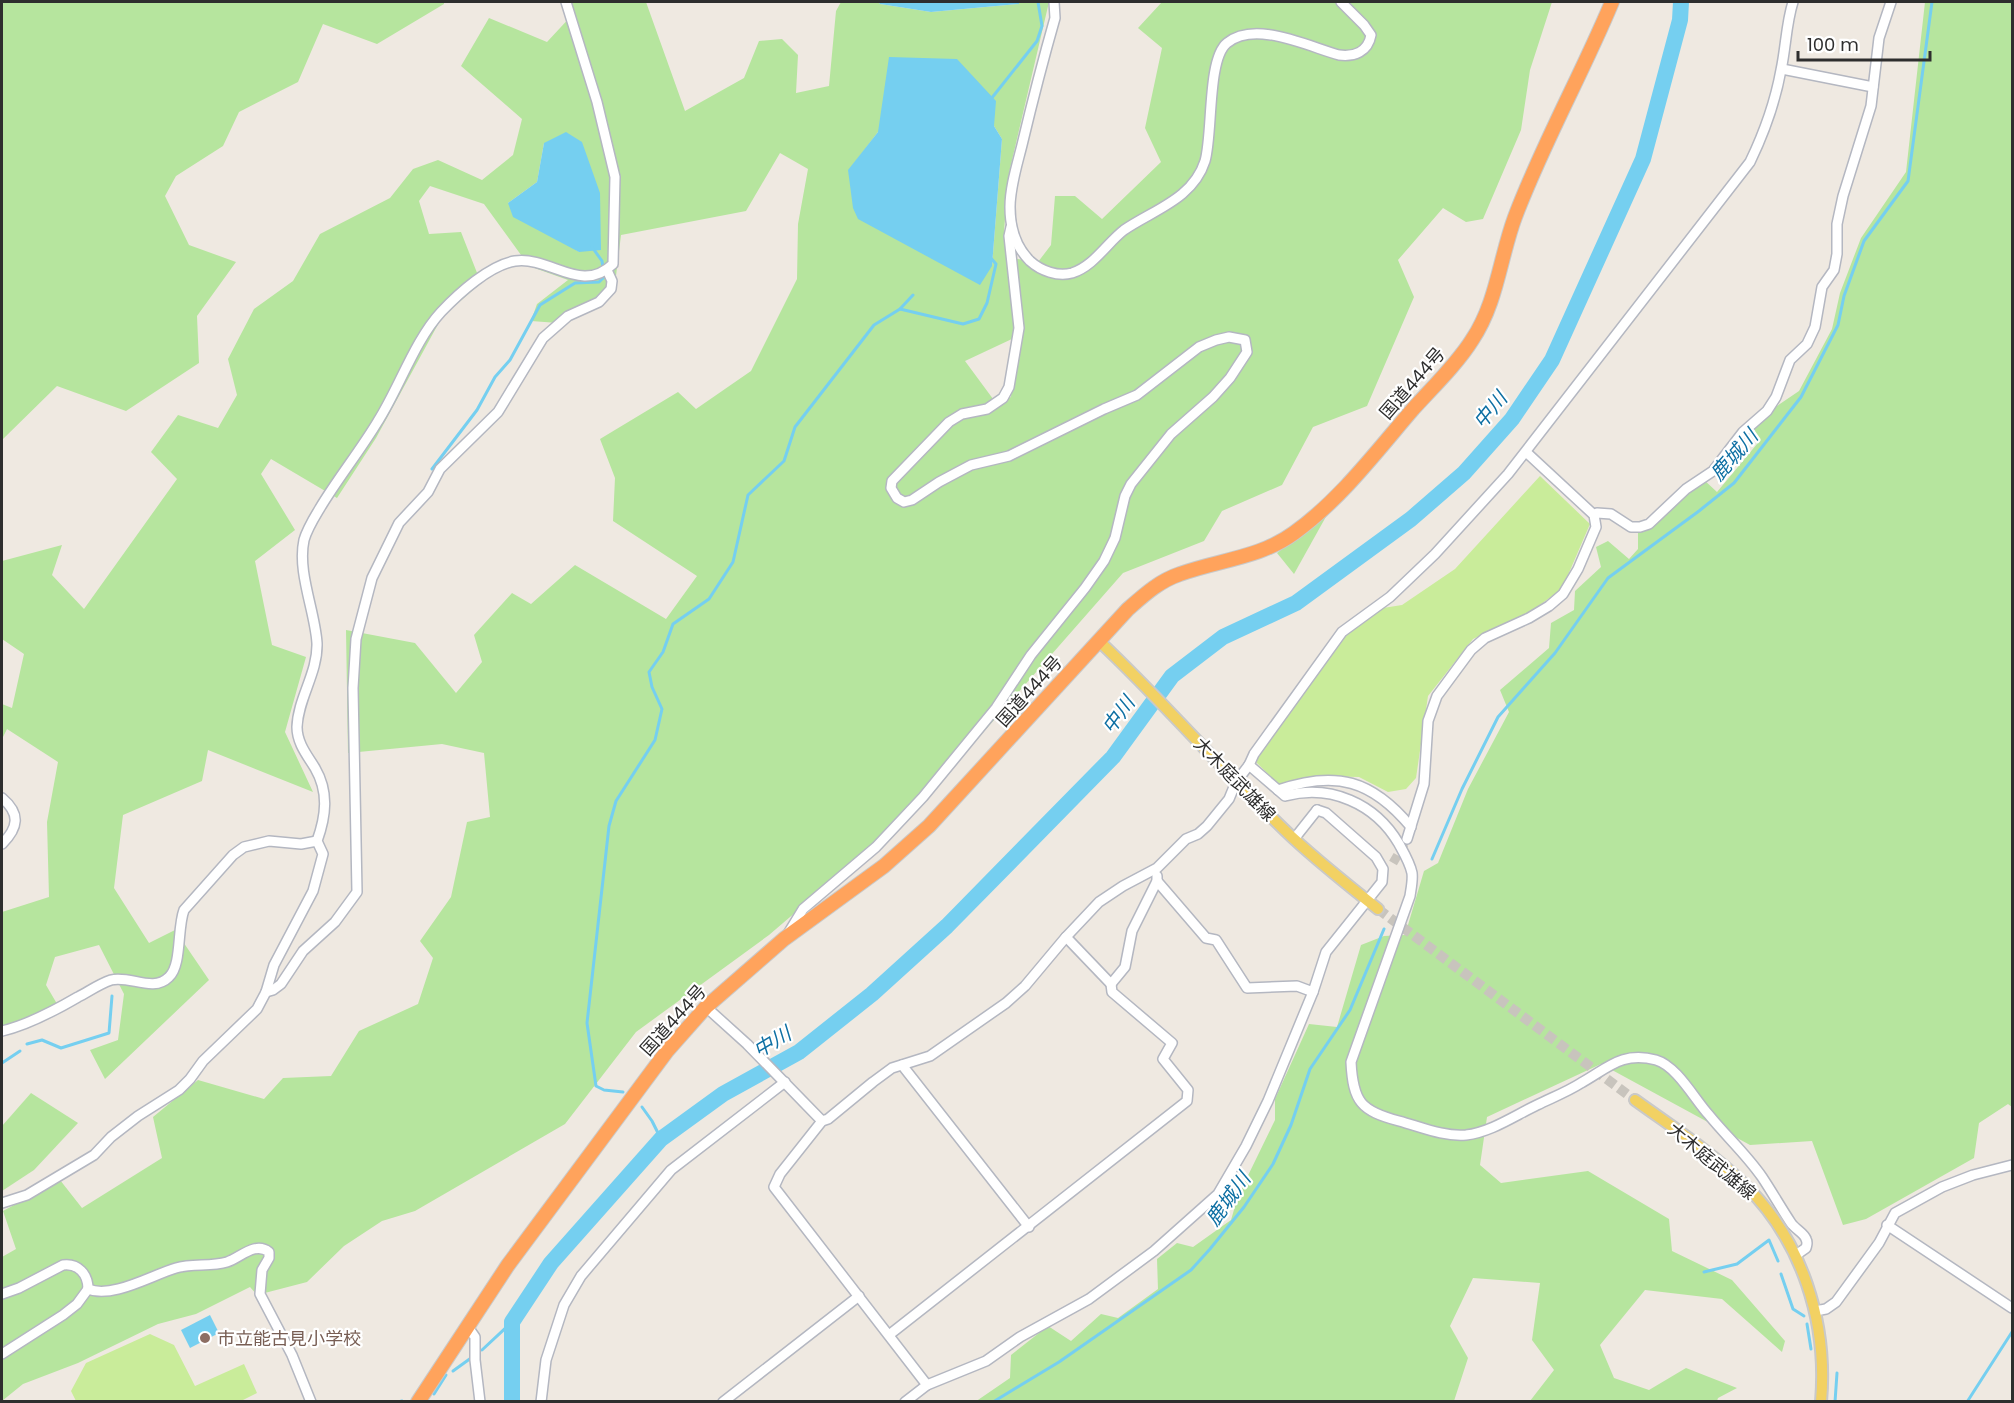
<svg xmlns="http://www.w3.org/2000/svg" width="2014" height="1403" font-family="Poppins,'Noto Sans JP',sans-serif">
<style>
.green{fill:#b6e59e;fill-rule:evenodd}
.pitch{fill:#c9ec9a}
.water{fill:#75cff0}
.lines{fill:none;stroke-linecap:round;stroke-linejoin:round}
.stream{stroke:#75cff0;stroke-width:3}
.river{stroke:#75cff0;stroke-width:16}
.minor-tunnel{stroke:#c8c4bd;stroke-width:9;stroke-dasharray:9 4.5;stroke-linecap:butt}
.major-tunnel{stroke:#c8c4bd;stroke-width:10;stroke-dasharray:10 5;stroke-linecap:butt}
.minor-casing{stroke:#b4b7c1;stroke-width:12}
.major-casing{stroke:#c9c9c9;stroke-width:14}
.highway-casing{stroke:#c9c9c9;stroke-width:16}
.minor{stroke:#fff;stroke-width:9}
.major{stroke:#f2d163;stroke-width:10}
.highway{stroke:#ffa35c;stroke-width:14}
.education-dot{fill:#8d6e63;stroke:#fff;stroke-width:2}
.labels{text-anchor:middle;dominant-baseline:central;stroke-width:4.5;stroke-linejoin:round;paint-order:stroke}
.street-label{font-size:18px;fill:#2e2e2e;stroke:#fff}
.education-label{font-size:18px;fill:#785e54;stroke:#fff;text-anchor:start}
.water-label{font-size:20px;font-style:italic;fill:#0d6fa3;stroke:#fff}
</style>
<rect width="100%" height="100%" fill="#efe9e1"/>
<g class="green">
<path d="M2,2H444V4L377,44L323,24L298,82L239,112L223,146L176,176L165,196L189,245L236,262L197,316L199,363L126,411L57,386L2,440Z"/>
<path d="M571,2H646L685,111L744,78L759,41L782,39L798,55L796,93L829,86L836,11L841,2H878L880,4L931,12L1019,4V2H1049L1009,173L1004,231L1011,258L1038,262L1051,245L1055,196H1075L1102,219L1161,162L1145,128L1162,48L1138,28L1162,2H1552L1530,70L1521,130L1483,219L1466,222L1443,208L1398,260L1414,297L1367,406L1313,427L1282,485L1222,511L1204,541L1123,573L915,810L769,935L636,1032L565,1124L415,1211L382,1221L344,1246L307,1282L257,1295L250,1287L196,1314L158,1324L78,1363L23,1384L2,1401V1257L16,1249L3,1211L60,1180L82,1208L162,1158L153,1117L198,1080L264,1099L283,1078L331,1076L359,1031L418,1004L433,958L420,941L451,897L467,822L490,817L484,753L442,744L348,753L346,630L415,643L456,693L482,662L474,635L512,593L531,604L575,565L666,619L697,576L613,521L615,478L600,439L678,392L696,409L751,371L797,279L798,224L808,169L780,153L746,211L621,235L615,284L603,302L558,323L531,321L537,304L568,280L529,266L484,204L430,186L419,201L429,234L461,232L481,283L442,317L376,438L337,498L271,459L261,474L295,530L255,561L272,645L306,657L285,732L313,792L208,750L202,781L123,815L114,888L149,943L175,930L209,980L105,1079L90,1050L118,1040L124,994L99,945L55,957L46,985L60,1009L2,1036V912L49,897L47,822L58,762L7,729L2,739V704L12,708L24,654L2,639V561L62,545L52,575L84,609L177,479L151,452L178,415L218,428L237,395L228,359L254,309L293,281L320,234L390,198L413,169L438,160L482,180L513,155L522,119L461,66L489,18L547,42L573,14ZM994,126L1002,139L992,266L849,170L878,132ZM544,143L579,252L508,203L537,182ZM1014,338L1011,397L996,403L965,361Z"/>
<path d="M1925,2H2012V1107L2008,1104L1979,1123L1974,1158L1866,1219L1843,1225L1812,1141L1750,1145L1601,1064L1487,1117L1480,1165L1501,1183L1588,1171L1669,1219L1672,1251L1732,1280L1785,1341L1782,1352L1722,1299L1645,1290L1600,1345L1614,1378L1649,1390L1686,1368L1737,1388L1718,1398L1717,1401H1530L1554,1370L1532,1340L1540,1283L1473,1278L1450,1326L1468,1358L1454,1401L975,1402L1010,1378L1011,1355L1048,1326L1071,1341L1101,1314L1118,1318L1158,1289L1157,1259L1177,1243L1193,1247L1231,1220L1238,1196L1275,1120V1099L1309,1024L1337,1027L1361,945L1384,936L1405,935L1424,871L1438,863L1468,789L1509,712L1500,690L1549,648L1551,623L1574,610L1575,591L1601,567L1596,547L1608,541L1629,559L1638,549V531L1703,479L1717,492L1757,444L1754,426L1771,410L1799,391L1832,329L1840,293L1861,238L1906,172Z"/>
<path d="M1328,513L1294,574L1277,553Z"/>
<path d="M31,1093L78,1123L34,1170L2,1191V1126Z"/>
</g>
<g class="pitch">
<path d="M1540,476L1590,524L1562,589L1530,612L1473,639L1428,696L1416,778L1406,789L1388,792L1359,777L1317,776L1279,785L1255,761L1348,632L1383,608L1402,605L1455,569Z"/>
<path d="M150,1334L174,1345L195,1386L244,1364L257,1393L239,1402L76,1401L71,1391L86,1363Z"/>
</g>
<g class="water">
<path d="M878,2H1019V4L931,12L880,4Z"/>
<path d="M889,57L957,59L996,101L994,126L1002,139L992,266L980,285L858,219L853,208L848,170L878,132Z"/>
<path d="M566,132L582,142L600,193L601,250L579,252L513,217L508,203L537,182L544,143Z"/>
<path d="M210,1315L219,1333L190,1348L181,1330Z"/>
</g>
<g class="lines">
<g class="stream">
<path d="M991,99L1037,41L1042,26L1038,2"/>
<path d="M592,247L602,261L603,268"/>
<path d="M900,309L963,324L979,319L987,303L996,264L990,257"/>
<path d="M432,469L477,410L495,377L510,360L540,305L575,283L599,282L604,277L603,274"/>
<path d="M1432,859L1462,789L1498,717L1555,653L1608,578L1699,511L1734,483L1801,397L1838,325L1844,296L1864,241L1908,181L1932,2"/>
<path d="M27,1044L42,1040L61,1048L109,1033L112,996"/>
<path d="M2,1063L20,1051"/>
<path d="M623,1092L604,1090L596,1086L587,1023L609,826L616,801L655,740L662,709L652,687L649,672L663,652L673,624L709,599L733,562L748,495L784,461L795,427L874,325L900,309L913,295"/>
<path d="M642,1107L652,1121L661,1139"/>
<path d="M1704,1272L1737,1264L1769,1240L1778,1261"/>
<path d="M1781,1274L1793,1309L1804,1316"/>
<path d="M1807,1324L1811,1349"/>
<path d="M482,1350L512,1322"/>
<path d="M453,1371L471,1358"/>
<path d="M434,1394L446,1375"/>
<path d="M398,1402L402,1401"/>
<path d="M993,1402L1059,1362L1191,1270L1210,1249L1244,1207L1273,1164L1291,1125L1310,1069L1350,1010L1384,929"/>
<path d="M1835,1402L1837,1373"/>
<path d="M1967,1402L2012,1332"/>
</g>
<path class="river" d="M512,1402V1322L551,1263L661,1139L723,1094L799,1052L872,994L947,926L1113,757L1172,676L1223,637L1296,603L1411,519L1464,473L1512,419L1552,360L1643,159L1680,20L1681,2"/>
<path class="minor-tunnel" d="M1393,863L1407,839"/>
<path class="major-tunnel" d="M1378,909L1635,1100"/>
<defs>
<g id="minor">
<path d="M1054,2L1055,18C1043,60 1032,103 1022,145C1017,165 1010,187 1010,207C1010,227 1016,247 1030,261C1041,271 1058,277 1072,273C1094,266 1107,243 1124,230C1153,210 1193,199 1205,161C1213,134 1207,59 1227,43C1255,20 1307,46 1339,55C1354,57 1368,52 1371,35L1364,25L1341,2"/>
<path d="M1782,69L1873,87"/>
<path d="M1594,515L1597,513L1611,514L1631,527H1640L1649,524L1686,489L1713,471L1743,432L1767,411L1776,397L1790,360L1807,344L1815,327L1822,287L1834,270L1837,254V224L1843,196L1871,106L1879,38L1891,2"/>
<path d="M1249,765L1285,796C1330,784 1375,803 1399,844C1404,853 1410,863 1412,873C1413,880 1411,889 1410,896L1351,1062C1353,1102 1361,1111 1399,1121C1421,1127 1444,1137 1466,1135C1491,1132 1514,1116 1537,1105C1551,1098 1567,1092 1581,1083C1608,1068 1622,1051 1656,1060C1677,1066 1695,1100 1709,1115C1726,1136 1746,1154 1762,1177C1772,1192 1781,1208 1791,1223C1795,1229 1804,1233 1806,1239C1808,1243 1807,1244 1806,1248L1796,1255"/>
<path d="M1278,790C1336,770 1372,780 1411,827"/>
<path d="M2,798C21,814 18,828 2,844"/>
<path d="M1294,839L1317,810"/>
<path d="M1407,839L1424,784L1428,721L1437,696L1471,650L1485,638L1529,618L1549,606L1563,594L1578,569L1596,527L1594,515L1526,452"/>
<path d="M1157,881L1206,938L1216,940L1247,988L1297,986L1313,992"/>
<path d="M789,932L803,909L876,847L923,797L996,708L1031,655L1085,588L1104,561L1115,538L1125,496L1131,484L1171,434L1213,397L1230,378L1247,352L1245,340L1229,337L1216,340L1199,347L1137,395L1104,409L1009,456L971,465L939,482L912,500L904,502L897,498L891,488L892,481L949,422L962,414L987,409L1003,398L1009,387L1019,328L1009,236L1011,227"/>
<path d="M1066,937L1111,984L1125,967L1132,931L1157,881V876"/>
<path d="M266,992L273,990L281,984L303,951L335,922L357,892L353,688L356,639L372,578L399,523L428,492L440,469L498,412L543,338L568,316L599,302L611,289L612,281L607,270"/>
<path d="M706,1007L747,1044L822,1121"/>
<path d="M2,1031C28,1025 54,1011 78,997C88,992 99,984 111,980C130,975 153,993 169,977C182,965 177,928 184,910L233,855L244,847L269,841L301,844L317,841"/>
<path d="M902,1065L1029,1227"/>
<path d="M2,1203L27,1195L94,1155L111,1137L138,1116L179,1090L190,1079L203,1061L257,1009L266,992L274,965L313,891L323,854L317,841C326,816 329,792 315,768C307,755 297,743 297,727C298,698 318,673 317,643C315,611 297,572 304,540C307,529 314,518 320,508C338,478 360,451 378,421C399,388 415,340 441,312C459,293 490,265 515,261C551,256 581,295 613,264L615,177L597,102L566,2"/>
<path d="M1887,1225L2012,1308"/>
<path d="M88,1289C112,1299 152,1275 176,1268C193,1263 210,1267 227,1262C240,1258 255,1241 269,1252V1258L262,1270L260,1294L292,1355L311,1402"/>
<path d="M2,1294L19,1288L63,1265C78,1263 88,1274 88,1289"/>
<path d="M1815,1311L1826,1309L1836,1302L1879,1243L1895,1213L1942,1187L1973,1175L2012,1165"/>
<path d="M468,1327L475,1337V1360L480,1402"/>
<path d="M889,1335L1187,1101L1188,1090L1163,1059L1172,1043L1112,992L1111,984"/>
<path d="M2,1354L63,1315L77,1304L88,1289"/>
<path d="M927,1385L774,1187L780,1174L822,1121L828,1119L873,1082L892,1068L930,1056L1006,1003L1025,986L1066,937L1099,902L1123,886L1157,868L1186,839L1198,834L1207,826L1229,799L1236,782L1249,765L1254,754L1342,632L1390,597L1435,554L1508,474L1750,162C1764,133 1775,103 1781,70C1786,47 1786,24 1793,2"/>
<path d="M541,1402L546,1360L564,1305L581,1276L671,1170L785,1082"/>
<path d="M723,1402L859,1296"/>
<path d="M905,1402L927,1385L986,1361L1020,1337L1089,1299L1154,1251L1218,1194L1246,1146L1268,1101L1313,992L1326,952L1382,882L1383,869L1376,857L1326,813L1317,810"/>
</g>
<g id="major">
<path d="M1099,641C1166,704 1226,775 1293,838C1320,863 1349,886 1378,909"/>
<path d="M1635,1100C1671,1126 1711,1152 1744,1184C1802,1240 1828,1322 1821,1402"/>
</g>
<path id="highway" d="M418,1402L508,1265L667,1051L706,1007L784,939L884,866L929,826L1128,609C1144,595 1159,581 1180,574C1218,560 1260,558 1294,533C1340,500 1376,452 1413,409C1432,388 1457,364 1472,340C1497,303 1500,257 1515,217C1543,143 1582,74 1612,2"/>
</defs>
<use href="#minor" class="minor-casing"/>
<use href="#major" class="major-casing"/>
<use href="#highway" class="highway-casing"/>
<use href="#minor" class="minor"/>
<use href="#major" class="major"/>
<use href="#highway" class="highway"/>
</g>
<circle class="education-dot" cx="205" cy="1338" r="6"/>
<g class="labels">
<g class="street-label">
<text transform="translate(1412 383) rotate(-49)">国道444号</text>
<text transform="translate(1029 691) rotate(-48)">国道444号</text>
<text transform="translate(1235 779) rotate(46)">大木庭武雄線</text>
<text transform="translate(673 1020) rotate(-48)">国道444号</text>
<text transform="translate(1712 1161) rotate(40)">大木庭武雄線</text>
</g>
<g class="education-label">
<text x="217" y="1338">市立能古見小学校</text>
</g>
<g class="water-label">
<text transform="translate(1490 410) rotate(-51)">中川</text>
<text transform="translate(1734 455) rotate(-49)">鹿城川</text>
<text transform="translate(1118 715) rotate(-54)">中川</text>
<text transform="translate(772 1042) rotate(-31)">中川</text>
<text transform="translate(1228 1199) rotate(-54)">鹿城川</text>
</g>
</g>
<rect width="2014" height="1403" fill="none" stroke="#2e2e2e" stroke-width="6"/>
<path d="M1798 51v9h132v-9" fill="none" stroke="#2e2e2e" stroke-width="3"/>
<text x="1807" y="51" font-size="18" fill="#2e2e2e" stroke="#ffffff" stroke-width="4.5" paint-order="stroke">100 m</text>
</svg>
